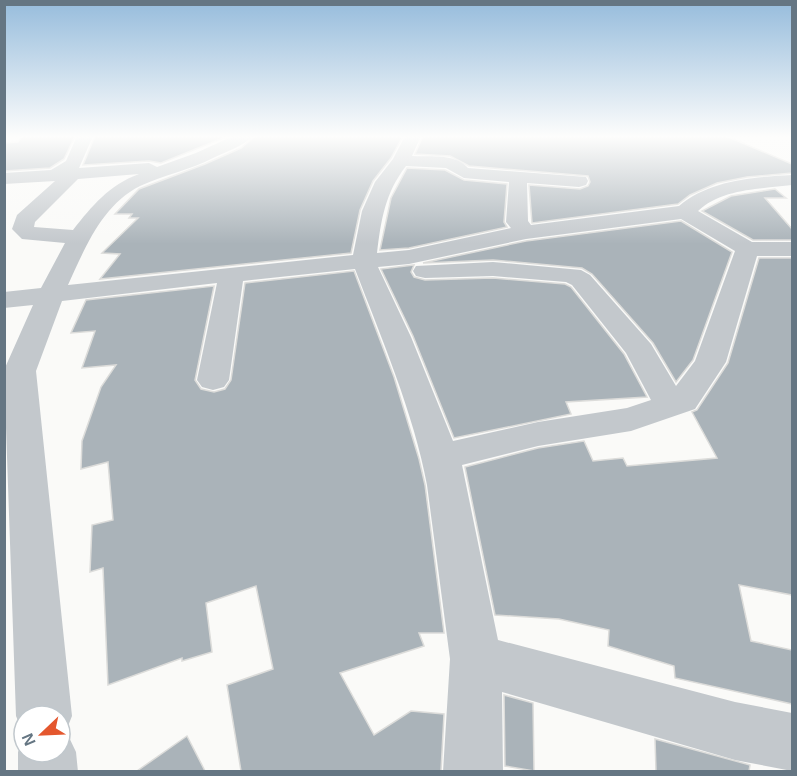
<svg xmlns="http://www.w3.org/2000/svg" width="797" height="776" font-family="Helvetica,sans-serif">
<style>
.building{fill:#aab3b9;stroke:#dcdcda;stroke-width:1.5}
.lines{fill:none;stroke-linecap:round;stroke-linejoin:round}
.minor{fill:#c3c8cc;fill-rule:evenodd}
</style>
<rect width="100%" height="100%" fill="#fafaf8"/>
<g class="building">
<path d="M22,136H75L64,159L50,168L4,171V143L18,142Z"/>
<path d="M95,136H228L161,163L149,161L83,165Z"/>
<path d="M255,136H403L391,158L373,181L360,210L351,253L100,279L120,254L102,253L138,218H129L132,214H115L139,189L205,164L241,148Z"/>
<path d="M423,136H726L792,164V173L747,177L717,183L690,195L678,204L532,223L529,185L580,189L588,186L590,182L588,176L469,166L450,156L415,154Z"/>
<path d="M407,168L445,170L464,180L507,184L504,222L507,227L409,248L380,250L391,198Z"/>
<path d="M775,189L786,198H765L792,229V240H753L702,211L731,196Z"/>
<path d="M681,221L732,252L693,360L676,382L653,343L592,274L582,268L493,260L423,263L526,241Z"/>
<path d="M759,258H792V595L739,585L751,641L792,650V704L675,678L674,666L608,646L609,630L559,619L495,615L465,467L538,448L584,441L593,461L623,458L627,466L717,458L692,412L697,410L728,363Z"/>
<path d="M414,265L411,272L414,277L425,280L493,278L565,284L571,287L624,354L647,397L566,402L571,414L454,438L413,336L381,269Z"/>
<path d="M354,271L394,377L419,459L425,485L444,633H419L424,646L340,673L374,735L411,711L444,714L441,771H241L227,685L273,669L256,586L206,603L212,652L182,661V658L108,685L103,568L90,572L92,525L113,520L108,462L81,469L82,441L101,387L116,365L82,368L95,331L71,333L86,300L214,286L195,380L201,389L214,392L225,389L231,380L245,283Z"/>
<path d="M504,695L533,703L534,771L505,766Z"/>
<path d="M187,736L205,771H137Z"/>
<path d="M655,739L750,765L749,771H656Z"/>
</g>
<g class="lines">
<path class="minor" d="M77,136H93L79,168L149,163L157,167L196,153L233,136H253C244,146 225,152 213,158C190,170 163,175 140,186C102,205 85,248 68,285L353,255L362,211L375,182L393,159L405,136H421L412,156C430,157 455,153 468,168L586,177L588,181L586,185L579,187L527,183L528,221L531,225L679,206C709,180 754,177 792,175V185C762,189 722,188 698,211L752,242H792V256H757L726,362L695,409L631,431L538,446L462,465L498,640L735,702L792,713V771L735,760L502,692L503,772H443L450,659L427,485C414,414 381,337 355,269L243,281L229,380L224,387L213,390L202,387L197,380L217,283L62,301L36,371L72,716L66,731L76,752L78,772H18V752L24,737V752H60V716H24V735L16,716L4,370L33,305L4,308V292L41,288L65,243L22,239L12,229L17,215L55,181L4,184V173L51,170L66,161ZM406,166L446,168L464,178L509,182L506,222L511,228L409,250L377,253C381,220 385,193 406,166ZM139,174C109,185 92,206 73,230L34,227L35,222L78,179ZM681,219L735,251L695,361L676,386L651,344L590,275L581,270L493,262L416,266L413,271L416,276L425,278L493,276L566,282L572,285L626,353L651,400L627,408L538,422L453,441L411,337L378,267L409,264L526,239Z"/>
</g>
<linearGradient id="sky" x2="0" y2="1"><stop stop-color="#96bcdc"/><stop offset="0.56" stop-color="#fdfdfc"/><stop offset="1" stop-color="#fdfdfc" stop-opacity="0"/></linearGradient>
<rect width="797" height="244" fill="url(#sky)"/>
<rect width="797" height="776" fill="none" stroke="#657683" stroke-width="12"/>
<g transform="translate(42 734) rotate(247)"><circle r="28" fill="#ffffff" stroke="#c1c8cd" stroke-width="1.5"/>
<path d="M0-4.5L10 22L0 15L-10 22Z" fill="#e4572e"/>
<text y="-9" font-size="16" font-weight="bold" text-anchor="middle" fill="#657683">N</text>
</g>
</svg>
